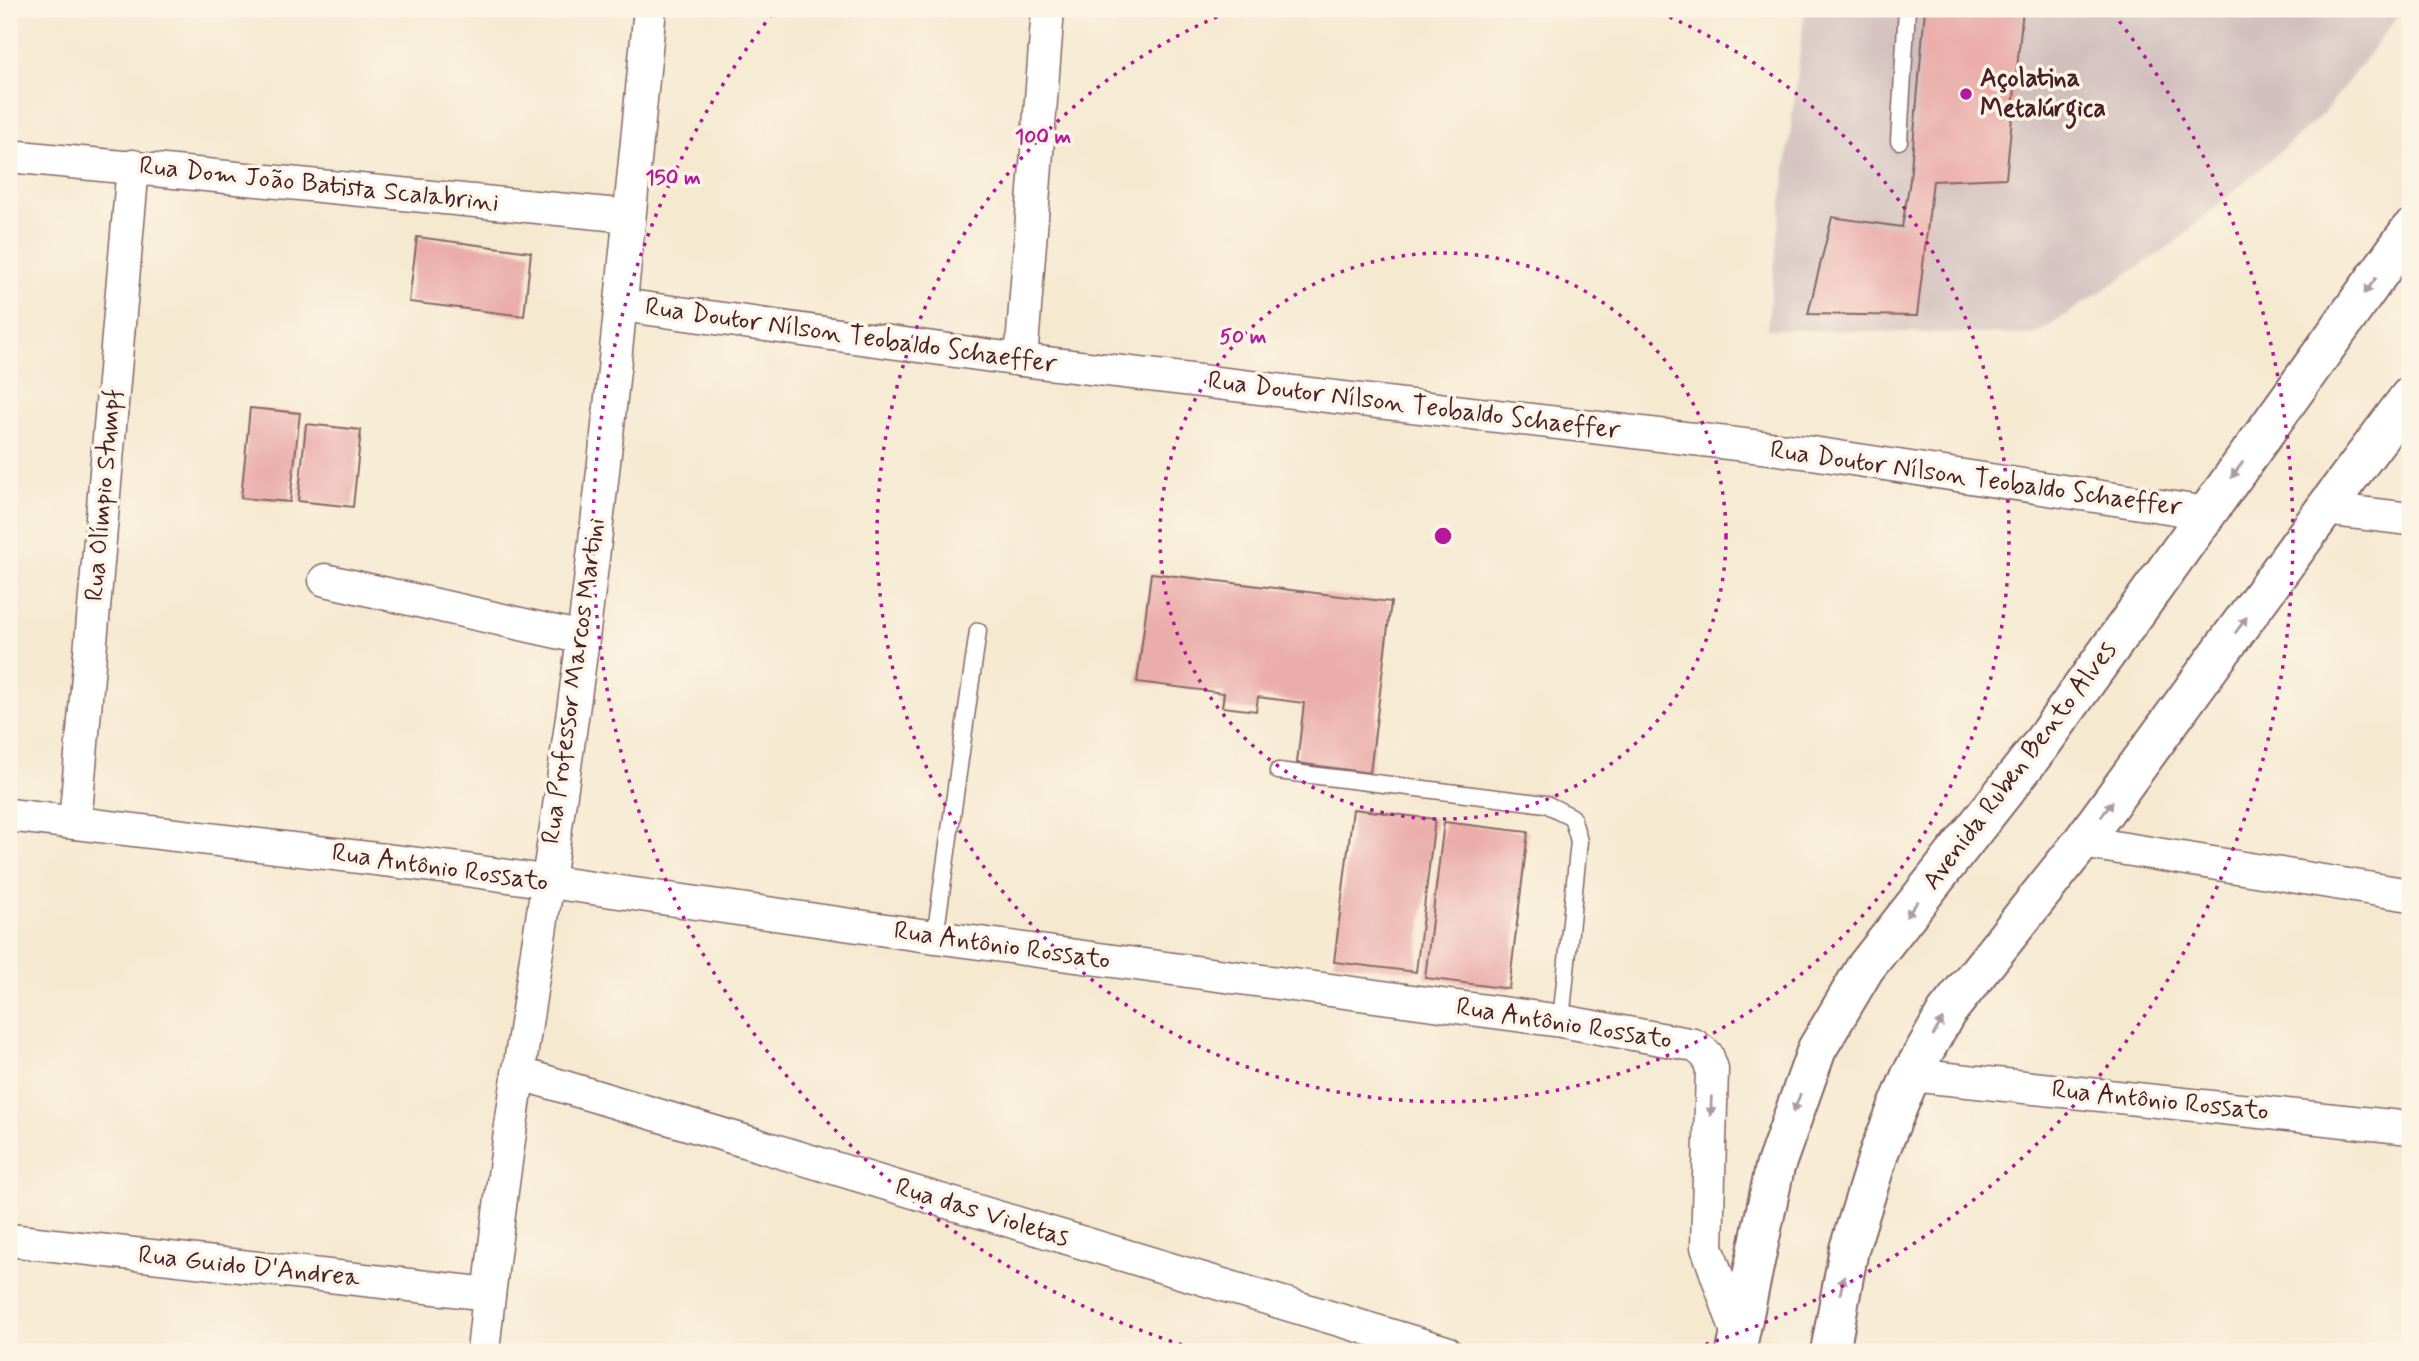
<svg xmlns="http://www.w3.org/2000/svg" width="2419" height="1361" font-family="Mynerve,sans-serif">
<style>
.industrial{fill:#d1bfbe}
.building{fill:#eaadaa}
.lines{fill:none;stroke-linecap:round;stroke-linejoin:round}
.service-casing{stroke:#866665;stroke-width:19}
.minor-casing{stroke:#866665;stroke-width:35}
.primary-casing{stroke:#866665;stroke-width:42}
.service{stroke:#fff;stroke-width:16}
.minor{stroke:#fff;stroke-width:32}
.primary{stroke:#fff;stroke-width:38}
.oneway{fill:#ae9aa0}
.ring{fill:none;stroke:#b5179e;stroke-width:3.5;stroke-dasharray:3.5 7}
.poi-dot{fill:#b5179e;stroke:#fcf5e5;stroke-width:2.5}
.labels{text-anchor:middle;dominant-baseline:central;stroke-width:7;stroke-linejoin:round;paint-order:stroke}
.poi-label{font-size:26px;font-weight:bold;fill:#4a1f2b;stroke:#fcf5e5;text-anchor:start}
.street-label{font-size:26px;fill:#4a1f2b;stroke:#fcf5e5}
.centre{fill:#b5179e;stroke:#fcf5e5;stroke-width:3.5}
.ring-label{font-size:21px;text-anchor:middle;font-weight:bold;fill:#b5179e;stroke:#fcf5e5;stroke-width:7;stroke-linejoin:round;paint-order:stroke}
</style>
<rect width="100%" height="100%" fill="#fcf5e5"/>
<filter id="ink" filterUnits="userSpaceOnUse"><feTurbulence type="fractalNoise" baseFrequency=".0143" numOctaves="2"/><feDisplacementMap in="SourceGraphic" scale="14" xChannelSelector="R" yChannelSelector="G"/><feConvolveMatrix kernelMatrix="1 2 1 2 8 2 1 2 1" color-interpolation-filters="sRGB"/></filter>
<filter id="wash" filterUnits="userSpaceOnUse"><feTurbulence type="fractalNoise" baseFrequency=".00686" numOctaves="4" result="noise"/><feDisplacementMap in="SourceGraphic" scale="28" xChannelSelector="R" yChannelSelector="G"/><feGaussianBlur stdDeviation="1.57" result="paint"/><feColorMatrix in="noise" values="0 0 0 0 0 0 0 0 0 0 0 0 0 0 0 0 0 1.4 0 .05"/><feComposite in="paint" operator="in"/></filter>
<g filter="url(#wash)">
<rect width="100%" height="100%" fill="#f5e9d0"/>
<path class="industrial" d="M1805,9H2403L2323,114L2173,244L2035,335L1767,329Z"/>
<g id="blocks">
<g class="building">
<path d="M1925,9H2023L2006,178L1933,181L1917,316L1808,314L1832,217L1902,227L1910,180Z"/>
<path d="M417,237L531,252L524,316L409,302Z"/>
<path d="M250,408L300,413L290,502L241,498Z"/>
<path d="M306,424L361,430L353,507L298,501Z"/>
<path d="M1151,573L1391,602L1370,773L1297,763L1304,703L1258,697L1256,711L1222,707L1224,693L1137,682Z"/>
<path d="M1353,809L1435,819L1416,972L1334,962Z"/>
<path d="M1444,822L1528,832L1509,989L1425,978Z"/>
</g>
</g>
</g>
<g filter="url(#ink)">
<use href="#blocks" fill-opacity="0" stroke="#866665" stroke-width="2"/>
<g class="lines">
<defs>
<g id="service">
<path d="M1899,141L1907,9"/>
<path d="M1278,771L1546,804L1572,817L1579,841L1561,1021"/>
<path d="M935,937L978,631"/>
</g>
<g id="minor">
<path d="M9,156L629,216"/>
<path d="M621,305L1021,360L1812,453L2207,513"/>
<path d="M1021,360L1048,9"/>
<path d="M2325,509L2410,519"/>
<path d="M325,580L583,638"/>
<path d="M9,815L459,869L935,937L1561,1021L1694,1045L1707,1055L1712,1069L1707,1247L1738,1335"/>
<path d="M75,823L133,166"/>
<path d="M2082,842L2410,895"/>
<path d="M518,1073L1446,1352"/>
<path d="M1911,1075L2410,1128"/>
<path d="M9,1240L489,1294"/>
<path d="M483,1352C507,1113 552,876 583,638C610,429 629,219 650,9"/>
</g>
<g id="primary">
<path d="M1736,1352L1775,1167L1817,1049L1865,968L2040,746L2410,230"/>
<path d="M1830,1352L1849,1249L1880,1150L1911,1075L1946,1013L2082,842L2325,509L2410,396"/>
</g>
</defs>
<use href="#service" class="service-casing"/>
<use href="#minor" class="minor-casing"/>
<use href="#primary" class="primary-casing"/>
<use href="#service" class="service"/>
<use href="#minor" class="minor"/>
<use href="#primary" class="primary"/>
</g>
<defs><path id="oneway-solid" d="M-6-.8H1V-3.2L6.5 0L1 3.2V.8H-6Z" transform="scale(1.75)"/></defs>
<g class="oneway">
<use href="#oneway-solid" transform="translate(2370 286) rotate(126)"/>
<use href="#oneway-solid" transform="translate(2237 470) rotate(126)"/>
<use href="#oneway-solid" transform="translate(2241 625) rotate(-54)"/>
<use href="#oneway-solid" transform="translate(2107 809) rotate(-54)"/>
<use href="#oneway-solid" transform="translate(1912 909) rotate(128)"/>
<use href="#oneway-solid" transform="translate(1938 1027) rotate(-60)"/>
<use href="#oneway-solid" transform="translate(1797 1103) rotate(110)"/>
<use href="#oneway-solid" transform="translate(1711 1106) rotate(92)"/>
<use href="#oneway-solid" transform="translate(1842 1285) rotate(-78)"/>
</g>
</g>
<g class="ring">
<circle cx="1443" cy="536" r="283"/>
<path d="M1650 9A566 566 0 1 1 1236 9"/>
<path d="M1202 1351A850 850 0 0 1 773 13M2113 13A850 850 0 0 1 1684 1351"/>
</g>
<circle class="poi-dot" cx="1966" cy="94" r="7"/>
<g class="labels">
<g class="poi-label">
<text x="1980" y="79">Açolatina<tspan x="1980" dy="30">Metalúrgica</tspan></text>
</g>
<g class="street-label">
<text transform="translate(319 185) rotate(6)">Rua Dom João Batista Scalabrini</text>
<text transform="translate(851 336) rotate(8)">Rua Doutor Nílson Teobaldo Schaeffer</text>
<text transform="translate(1414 406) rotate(7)">Rua Doutor Nílson Teobaldo Schaeffer</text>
<text transform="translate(1976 479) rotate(8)">Rua Doutor Nílson Teobaldo Schaeffer</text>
<text transform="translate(104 495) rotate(-85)">Rua Olímpio Stumpf</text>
<text transform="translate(574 681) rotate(-82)">Rua Professor Marcos Martini</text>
<text transform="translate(2020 766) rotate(-53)">Avenida Ruben Bento Alves</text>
<text transform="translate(440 868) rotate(8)">Rua Antônio Rossato</text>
<text transform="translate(1002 946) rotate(8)">Rua Antônio Rossato</text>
<text transform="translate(1564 1024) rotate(9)">Rua Antônio Rossato</text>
<text transform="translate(2160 1101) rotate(6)">Rua Antônio Rossato</text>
<text transform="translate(982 1213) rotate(17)">Rua das Violetas</text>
<text transform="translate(249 1267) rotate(6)">Rua Guido D'Andrea</text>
</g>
</g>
<circle cx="1443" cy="536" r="10" class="centre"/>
<g class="ring-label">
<text x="1043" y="143">100 m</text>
<text x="673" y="184">150 m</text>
<text x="1243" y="343">50 m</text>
</g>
<rect width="2419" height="1361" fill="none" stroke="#fcf5e5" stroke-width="35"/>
</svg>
